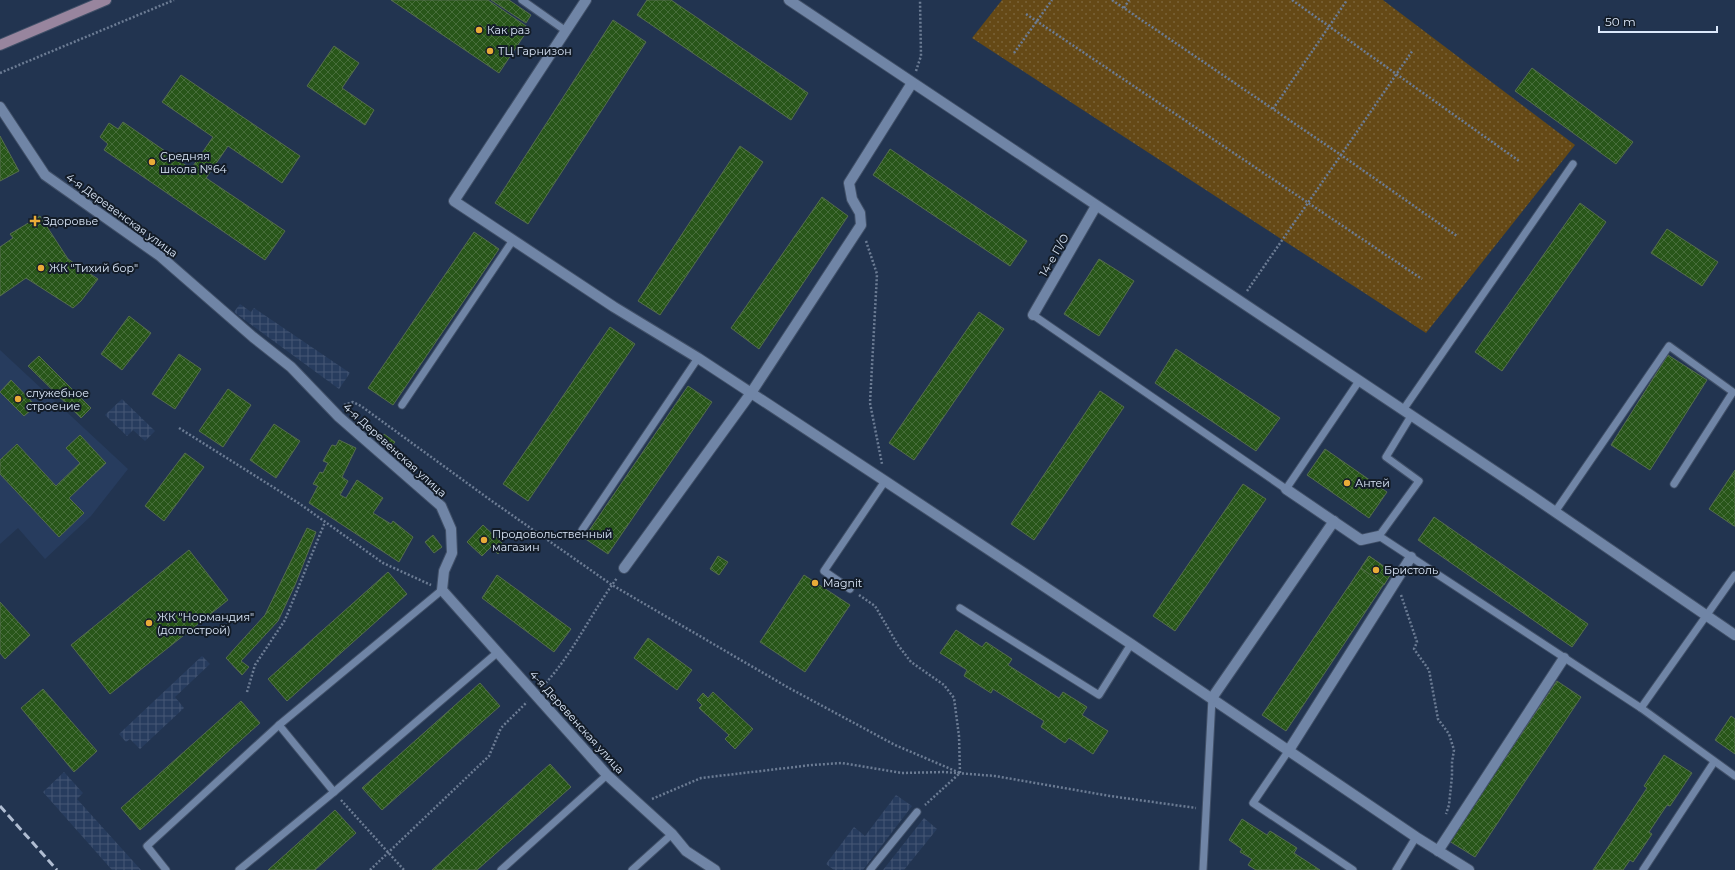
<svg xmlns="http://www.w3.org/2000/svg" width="1735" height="870" font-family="Montserrat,sans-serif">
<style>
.built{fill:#273c5e}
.industrial{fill:url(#industrial-grid)}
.garden{fill:url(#garden-dots)}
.building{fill:url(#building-cross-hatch);stroke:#556d4e}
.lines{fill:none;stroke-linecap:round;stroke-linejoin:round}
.lane-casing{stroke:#415068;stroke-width:9}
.street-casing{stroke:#415068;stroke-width:12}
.secondary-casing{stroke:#415068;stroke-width:12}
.path{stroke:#6c7c94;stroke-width:2.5;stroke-dasharray:2 2;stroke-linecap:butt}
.lane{stroke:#7085a6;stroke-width:7}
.street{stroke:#7085a6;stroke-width:10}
.secondary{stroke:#98859e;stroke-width:10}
.rail{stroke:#b0bdd2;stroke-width:3;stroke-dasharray:8 4;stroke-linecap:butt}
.poi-dot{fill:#e9ab38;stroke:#131c28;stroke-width:1.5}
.labels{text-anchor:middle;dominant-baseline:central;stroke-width:4;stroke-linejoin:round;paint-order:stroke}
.poi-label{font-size:11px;fill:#dce8fa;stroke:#131c28;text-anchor:start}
.street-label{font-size:11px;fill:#dce8fa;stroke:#131c28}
</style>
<defs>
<pattern id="industrial-grid" width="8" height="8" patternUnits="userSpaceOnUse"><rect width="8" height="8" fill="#273c5e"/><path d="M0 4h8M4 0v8" fill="none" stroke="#465876"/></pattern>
<pattern id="garden-dots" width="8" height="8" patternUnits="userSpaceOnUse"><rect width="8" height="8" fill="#654916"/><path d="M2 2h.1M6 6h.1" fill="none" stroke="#7a6339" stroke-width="1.8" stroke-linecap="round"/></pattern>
<pattern id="building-cross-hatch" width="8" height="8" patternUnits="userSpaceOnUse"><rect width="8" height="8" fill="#285619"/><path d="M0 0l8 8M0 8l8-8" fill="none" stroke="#476e3b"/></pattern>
</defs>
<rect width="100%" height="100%" fill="#223450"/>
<path class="built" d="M0,350L128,469L91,516L45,559L18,528L0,544Z"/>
<g class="industrial">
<path d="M240,304L251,312L254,308L350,373L339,389L234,312Z"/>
<path d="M122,399L155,431L145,441L133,430L127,436L105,415Z"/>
<path d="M202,656L210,664L175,697L184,708L140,749L130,739L126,742L119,734Z"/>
<path d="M64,772L83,793L77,799L141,870H112L43,792Z"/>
<path d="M896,795L912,806L863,870H834L826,864L854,827L865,836Z"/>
<path d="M924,818L937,829L904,870H883Z"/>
</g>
<path class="garden" d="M1002,0H1383L1575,145L1426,333L972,38Z"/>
<g class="building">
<path d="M391,0H488L529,28L499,73Z"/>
<path d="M491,0H509L531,15L526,23Z"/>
<path d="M647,0H671L808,93L791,120L637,15Z"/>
<path d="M613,20L646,42L528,224L495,203Z"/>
<path d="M334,46L359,63L342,88L374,110L365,125L307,86Z"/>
<path d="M1532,68L1633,142L1616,164L1515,91Z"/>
<path d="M181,75L300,156L282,183L228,146L206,178L285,231L265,260L104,150L108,144L100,137L109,123L118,129L123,122L191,169L213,137L162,102Z"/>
<path d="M0,136L19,171L0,181Z"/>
<path d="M740,146L763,162L660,315L638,301Z"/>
<path d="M890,149L1027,241L1010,266L873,175Z"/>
<path d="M822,197L848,216L759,349L731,328Z"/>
<path d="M1580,203L1606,222L1502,371L1475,352Z"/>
<path d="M40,216L68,259L98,279L81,301L73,308L26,278L0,296V247L13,238L10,234Z"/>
<path d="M1667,229L1718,262L1702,286L1651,253Z"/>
<path d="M474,232L499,249L393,405L368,388Z"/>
<path d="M1099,259L1134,281L1099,336L1064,314Z"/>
<path d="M979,312L1004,329L914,460L889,443Z"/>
<path d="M129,316L151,333L122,370L101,354Z"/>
<path d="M610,327L635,344L528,501L503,484Z"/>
<path d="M1176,349L1280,418L1256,451L1155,383Z"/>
<path d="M179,354L201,369L175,409L152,394Z"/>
<path d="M1668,355L1707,380L1650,470L1611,445Z"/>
<path d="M39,356L91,408L81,418L28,366Z"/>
<path d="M11,380L36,406L24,416L0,392Z"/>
<path d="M688,386L712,402L608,554L584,538Z"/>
<path d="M228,389L251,405L223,447L199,431Z"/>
<path d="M1100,391L1124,407L1034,540L1011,524Z"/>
<path d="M274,424L300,441L276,478L250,460Z"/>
<path d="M384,434L395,442L389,449L379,442Z"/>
<path d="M80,435L106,463L69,498L84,513L59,537L0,474V460L17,444L56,486L80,463L66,448Z"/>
<path d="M339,440L356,448L342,477L348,481L340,495L346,498L357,480L383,498L373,513L391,524L393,521L413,537L399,562L309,503L318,486L313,484L320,472L323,473L328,463L323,461L332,445L336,446Z"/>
<path d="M1325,449L1387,492L1369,518L1307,475Z"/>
<path d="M185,453L204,467L164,521L145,506Z"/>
<path d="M1735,470V526H1734L1709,509Z"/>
<path d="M1243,484L1266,499L1175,631L1153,616Z"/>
<path d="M1434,517L1588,624L1572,647L1418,540Z"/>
<path d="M483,525L505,546L498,554L491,547L482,556L467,542Z"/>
<path d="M307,528L316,532L295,585L278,621L241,661L249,667L242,675L226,658L265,615Z"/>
<path d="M433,535L442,547L434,553L425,542Z"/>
<path d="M189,550L228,600L110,694L71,645Z"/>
<path d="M718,556L728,562L719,575L710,569Z"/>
<path d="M1369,556L1392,572L1286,731L1262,715Z"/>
<path d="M1369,556L1392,572L1384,585L1361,568Z"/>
<path d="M388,572L407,594L287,701L268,679Z"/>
<path d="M497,575L571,629L554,652L482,598Z"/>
<path d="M804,575L850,605L805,672L760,642Z"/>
<path d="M0,602L30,635L5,659L0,653Z"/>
<path d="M956,630L982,647L986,642L1012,659L1008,665L1059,698L1063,692L1087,707L1082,715L1108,731L1093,754L1069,738L1065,743L1041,727L1044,721L993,689L991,693L964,676L967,670L940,653Z"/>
<path d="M648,638L692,670L677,690L634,658Z"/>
<path d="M1557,681L1581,697L1475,857L1449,841Z"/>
<path d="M480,683L500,706L382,810L362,788Z"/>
<path d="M43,689L97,751L74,772L21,708Z"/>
<path d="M713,692L753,729L735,749L725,739L729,735L699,708L702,705L697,700L703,693L708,698Z"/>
<path d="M241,701L260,723L140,830L121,808Z"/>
<path d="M1731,716L1735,719V754L1715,740Z"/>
<path d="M1664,755L1692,773L1670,806L1667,805L1649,832L1652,834L1633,862L1630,860L1623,870H1593L1647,788L1644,786Z"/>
<path d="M550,764L571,787L477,870H432Z"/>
<path d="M335,810L356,833L315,870H268Z"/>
<path d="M1242,819L1267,835L1270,831L1297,848L1294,853L1320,870H1256L1248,865L1252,859L1240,852L1242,849L1229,840Z"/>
</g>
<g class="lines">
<defs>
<g id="lane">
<path d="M522,0L566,31"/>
<path d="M1033,315L1286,489L1359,381"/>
<path d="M402,405L513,240"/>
<path d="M1403,410L1573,164"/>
<path d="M1411,416L1386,457L1419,481L1379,536L1641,708"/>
<path d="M1555,512L1669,346L1733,392L1674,484"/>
<path d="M582,530L698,358"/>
<path d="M1735,575L1641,708L1735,776"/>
<path d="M850,589L824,571L885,481"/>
<path d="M960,608L1099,695L1131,644"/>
<path d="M279,725L334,792"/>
<path d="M1289,750L1253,803L1353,870"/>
<path d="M166,870L147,846L279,725L442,590"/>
<path d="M239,870L334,792L498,652"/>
<path d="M501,870L607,775"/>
<path d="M632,870L672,834"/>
<path d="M870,870L917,812"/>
<path d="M1203,870L1212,698"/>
<path d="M1396,870L1416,837"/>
<path d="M1643,870L1714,762"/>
</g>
<g id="street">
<path d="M586,0L454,201L614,307L698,358L885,481L1131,644L1416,837L1469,870"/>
<path d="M789,0L1529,494L1735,635"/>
<path d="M0,107L45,175L160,256L253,337L291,367L339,417L441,506L451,529L452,553L444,571L442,590L607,775L672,834L686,851L715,870"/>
<path d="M1033,315L1096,206"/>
<path d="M1286,489L1361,540L1379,536"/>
<path d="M624,568L751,393L861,225L860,213L852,199L849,183L912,83"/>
<path d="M1212,698L1334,521"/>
<path d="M1289,750L1411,557"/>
<path d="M1438,851L1564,658"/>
</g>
<path id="secondary" d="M0,45L106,0"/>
</defs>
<use href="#lane" class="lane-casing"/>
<use href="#street" class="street-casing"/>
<use href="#secondary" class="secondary-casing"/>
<g class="path">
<path d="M1112,0L1341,155L1413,50"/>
<path d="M1292,0L1519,161"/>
<path d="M1124,8L1129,0"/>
<path d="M1026,14L1422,279"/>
<path d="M1014,53L1052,0"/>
<path d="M916,71L921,56L920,0"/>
<path d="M0,73L174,0"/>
<path d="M1273,109L1347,0"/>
<path d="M866,241L877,274L870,403L882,464"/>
<path d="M1247,291L1341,155L1457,236"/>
<path d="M344,405L353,402L361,406L489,499L612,585L789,688L895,745L960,773"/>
<path d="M179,428L300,504L383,563L431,585"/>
<path d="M859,595L875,606L898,645L911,662L944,685L954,698L959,736L960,773L925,805"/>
<path d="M1401,595L1417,642L1414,649L1429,670L1438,719L1449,734L1454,750L1452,762V776L1449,805L1446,814"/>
<path d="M543,686C573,654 591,613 617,578"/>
<path d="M247,692L255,665L285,620L325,522"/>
<path d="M652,799L701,778L812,765L842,763L902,773L944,772L995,776L1110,796L1196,808"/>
<path d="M341,800L404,870"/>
<path d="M370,870L489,756L501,728L527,702"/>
</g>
<use href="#lane" class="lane"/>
<use href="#street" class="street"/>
<use href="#secondary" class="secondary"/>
<path class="rail" d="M0,806L57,870"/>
</g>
<g class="poi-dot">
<circle cx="479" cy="30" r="4"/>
<circle cx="490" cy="51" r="4"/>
<circle cx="152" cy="162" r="4"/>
<path d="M33 215h4v4h4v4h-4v4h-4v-4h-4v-4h4z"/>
<circle cx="41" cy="268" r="4"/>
<circle cx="18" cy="399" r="4"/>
<circle cx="1347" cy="483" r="4"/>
<circle cx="484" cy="540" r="4"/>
<circle cx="1376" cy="570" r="4"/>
<circle cx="815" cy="583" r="4"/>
<circle cx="149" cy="623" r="4"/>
</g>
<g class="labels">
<g class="poi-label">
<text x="487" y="30">Как раз</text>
<text x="498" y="51">ТЦ Гарнизон</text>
<text x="160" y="156">Средняя<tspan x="160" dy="13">школа №64</tspan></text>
<text x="43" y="221">Здоровье</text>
<text x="49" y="268">ЖК "Тихий бор"</text>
<text x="26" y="393">служебное<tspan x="26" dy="13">строение</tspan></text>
<text x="1355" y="483">Антей</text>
<text x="492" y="534">Продовольственный<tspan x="492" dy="13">магазин</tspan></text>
<text x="1384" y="570">Бристоль</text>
<text x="823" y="583">Magnit</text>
<text x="157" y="617">ЖК "Нормандия"<tspan x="157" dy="13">(долгострой)</tspan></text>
</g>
<g class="street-label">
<text transform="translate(122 215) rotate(36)">4-я Деревенская улица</text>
<text transform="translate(1054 255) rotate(-60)">14-е П/О</text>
<text transform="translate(395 450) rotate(42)">4-я Деревенская улица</text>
<text transform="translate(577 722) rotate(48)">4-я Деревенская улица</text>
</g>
</g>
<path d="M1599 26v6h118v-6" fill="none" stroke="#dce8fa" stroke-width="2"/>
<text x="1605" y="26" font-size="12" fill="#dce8fa" stroke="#131c28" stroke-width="3" paint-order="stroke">50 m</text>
</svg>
